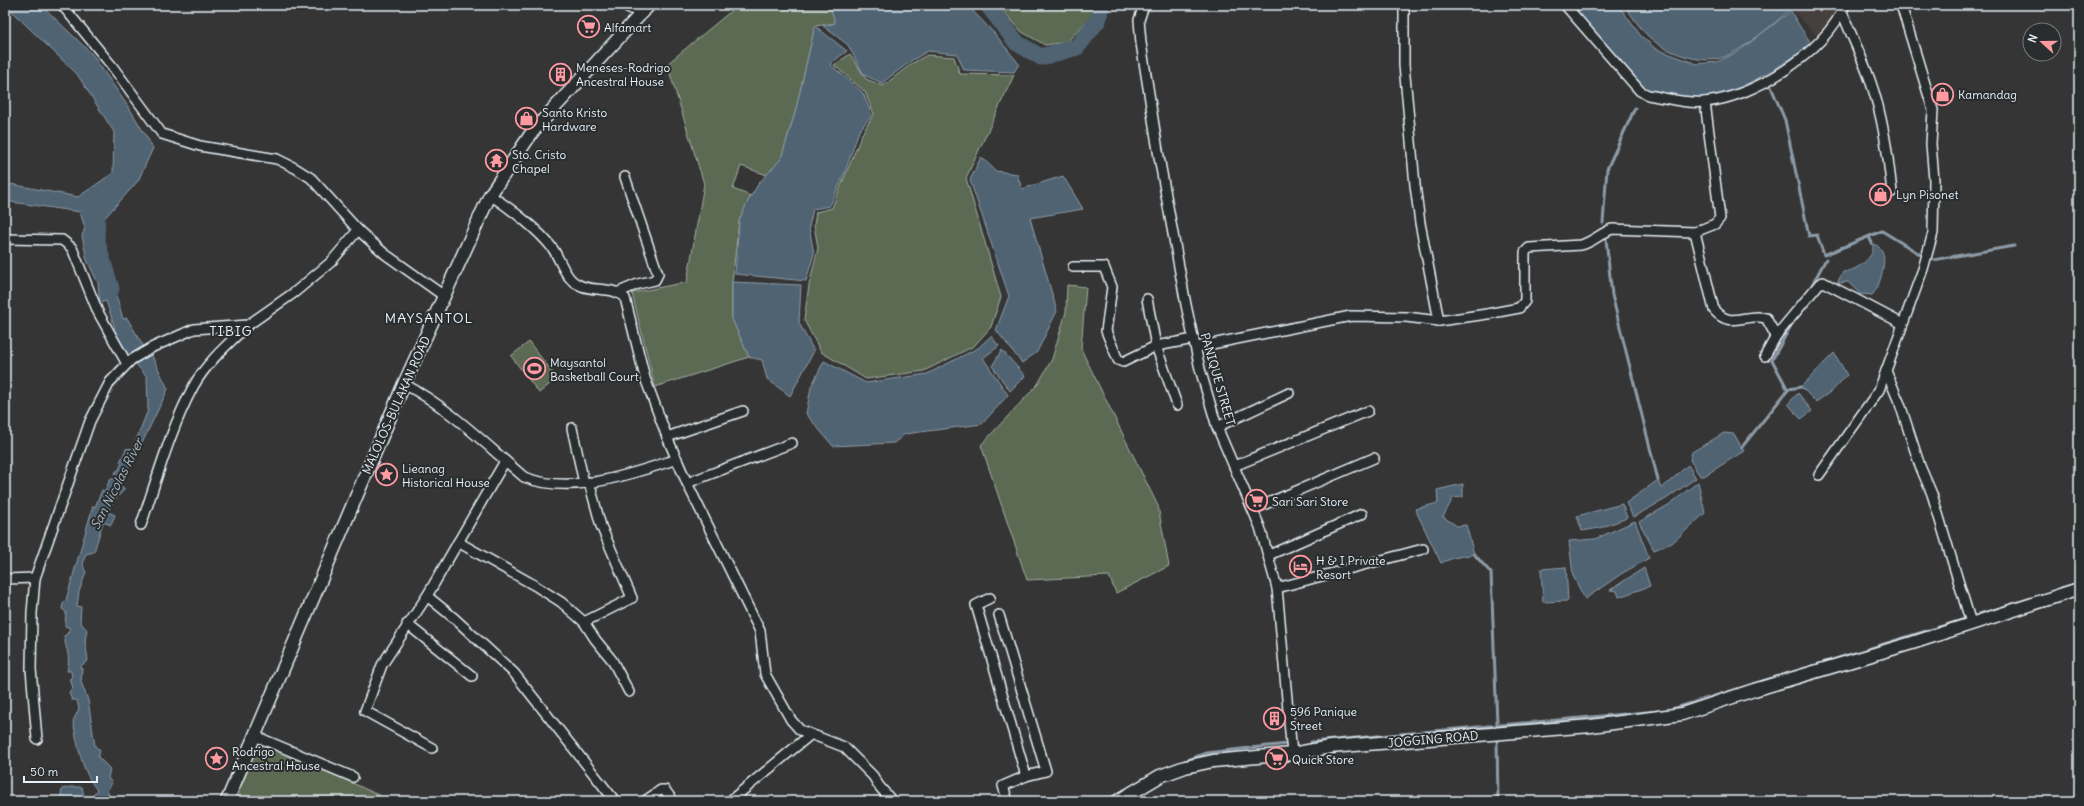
<svg xmlns="http://www.w3.org/2000/svg" width="2084" height="806" font-family="Delius,sans-serif">
<style>
.built{fill:#453f3d}
.green{fill:#5b6a52;stroke:#a2aea5}
.water{fill:#506373;stroke:#8d9ca8}
.lines{fill:none;stroke-linecap:round;stroke-linejoin:round}
.stream{stroke:#8d9ca8;stroke-width:3}
.river{stroke:#506373;stroke-width:17}
.street-casing{stroke:#e8f1f8;stroke-width:12}
.secondary-casing{stroke:#e8f1f8;stroke-width:15}
.street{stroke:#2a2d2e;stroke-width:9}
.secondary{stroke:#2a2d2e;stroke-width:12}
.labels{text-anchor:middle;dominant-baseline:central;stroke-width:4;stroke-linejoin:round;paint-order:stroke}
.poi-label{font-size:12px;fill:#e8f1f8;stroke:#2a2d2e;text-anchor:start}
.street-label{font-size:12px;fill:#e8f1f8;stroke:#2a2d2e}
.water-label{font-size:13px;font-style:italic;fill:#abb8c3;stroke:#2a2d2e}
.quarter-label{font-size:14px;letter-spacing:1px;fill:#e8f1f8;stroke:#2a2d2e}
</style>
<rect width="100%" height="100%" fill="#363535"/>
<filter id="ink" filterUnits="userSpaceOnUse"><feTurbulence type="fractalNoise" baseFrequency=".025" numOctaves="2"/><feDisplacementMap in="SourceGraphic" scale="8" xChannelSelector="R" yChannelSelector="G"/><feConvolveMatrix kernelMatrix="1 2 1 2 8 2 1 2 1" color-interpolation-filters="sRGB"/></filter>
<g filter="url(#ink)">
<path class="built" d="M1802,5H1842L1818,37L1794,12Z"/>
<g class="green">
<path d="M727,5H830L836,23L815,26L795,113L781,159L767,175L741,166L733,189L751,196L739,221L732,282V319L749,357L655,387L632,293L687,282L704,184L667,64L731,11Z"/>
<path d="M998,5H1094L1093,15L1067,42L1045,45L1022,32Z"/>
<path d="M850,54L866,79L883,86L911,64L927,55L954,57L960,74L1014,75L966,178L1001,297L991,327L974,346L924,371L866,379L821,352L804,320L809,285L818,248L814,225L816,212L832,208L862,134L874,114L865,92L834,65Z"/>
<path d="M1067,285L1086,287L1081,349L1158,506L1169,566L1116,593L1109,576L1027,580L981,445L1038,384L1052,359L1066,312Z"/>
<path d="M529,342L557,378L539,393L511,356Z"/>
<path d="M258,739L389,800V801H245L234,797Z"/>
</g>
<g class="water">
<path d="M5,5H41L92,54L133,114L153,148L138,181L101,222L94,238L99,248L98,251L99,259L117,298L123,319L127,318L144,347L125,358L111,330L115,328L106,301L100,303L98,283L87,260L82,236L85,228L80,212L5,201V183L78,197L113,173L114,132L77,74Z"/>
<path d="M830,5H967L995,34L1019,64L1014,72L964,70L957,54L928,51L911,61L882,83L864,75L848,45L823,26L835,23Z"/>
<path d="M1570,5H1618L1641,36L1656,49L1697,64L1717,62L1739,51L1791,11C1797,24 1805,33 1812,45L1776,68L1731,93L1693,98L1643,91Z"/>
<path d="M1624,5H1794C1778,21 1738,55 1717,59C1696,63 1663,51 1648,36C1639,27 1632,16 1624,5Z"/>
<path d="M815,26L847,51L830,64L863,93L872,115L859,131L845,172L830,206L813,209L809,227L814,254L806,281L735,274L739,221L748,201L759,183L781,159L795,113Z"/>
<path d="M981,157L996,171L1017,174L1022,189L1063,176L1083,209L1030,218L1057,311L1037,352L1022,363L996,330L1009,296L970,180Z"/>
<path d="M1872,243C1874,244 1878,246 1880,248C1889,257 1880,287 1872,295L1860,294L1848,282L1837,283L1843,272C1854,272 1878,257 1872,243Z"/>
<path d="M732,282L801,285L799,323L814,351L790,396L767,379L762,360L749,357L732,319Z"/>
<path d="M991,336L999,346L983,358L1008,395L982,424L905,434L894,443L833,446L806,414L811,387L824,361L866,383L927,374L978,348Z"/>
<path d="M1002,350L1025,376L1010,391L992,366Z"/>
<path d="M1834,353L1847,375L1833,390L1816,402L1801,387Z"/>
<path d="M151,354L168,389L132,464L126,470V474L120,482V486L124,488V490L112,503L108,512L115,515L111,525L103,522L94,552L86,554C83,560 82,567 86,572L79,592L77,606L81,607L80,622L87,630L85,640L88,660L80,667L82,669L81,682L88,700L95,746L100,751L98,757L110,769L108,778L112,783L107,791L110,796L109,801H93L91,797L97,790C81,770 78,746 73,721L79,709L77,700H72L69,693L73,688L70,678H72L71,671H67C71,655 66,651 64,636L67,634L70,628L65,626L66,612L62,609L63,604L66,600L93,506L95,507L102,490L105,491L110,479H114L116,471H118L122,463L120,462L126,449L133,448L148,410L147,377L135,363Z"/>
<path d="M1798,393L1812,411L1801,419L1788,404Z"/>
<path d="M1724,433L1734,434L1744,451L1704,476H1700L1690,460L1692,452Z"/>
<path d="M1688,465L1696,478L1666,499L1633,517L1626,503L1658,480L1661,489Z"/>
<path d="M1698,482L1705,513L1672,543L1654,550L1639,522L1670,504Z"/>
<path d="M1463,484V497L1453,498L1443,517L1457,526L1466,525L1474,554L1453,558L1441,563L1415,509L1438,503L1437,490Z"/>
<path d="M1622,504L1627,518L1600,528L1582,531L1577,516Z"/>
<path d="M1635,521L1649,558L1621,574L1585,599L1573,576L1569,541L1595,539Z"/>
<path d="M1566,567L1568,601L1543,602L1541,569Z"/>
<path d="M1644,568L1650,586L1619,597L1617,591L1610,590Z"/>
<path d="M71,787H82L85,801H60L62,789Z"/>
</g>
<g class="lines">
<g class="stream">
<path d="M1769,82L1785,120L1809,236L1817,235L1824,255L1882,231L1923,256"/>
<path d="M1603,223L1607,169L1635,108"/>
<path d="M1869,237L1872,243"/>
<path d="M1606,239L1612,295L1658,480"/>
<path d="M1933,260L2014,246"/>
<path d="M1811,287L1826,259"/>
<path d="M1788,389L1801,387"/>
<path d="M1742,447L1788,390L1772,360L1794,320"/>
<path d="M1474,554L1491,573L1497,723"/>
<path d="M2061,588L2079,583"/>
<path d="M1979,614L2024,601"/>
<path d="M1497,738L1498,801"/>
<path d="M1311,742L1669,710L1965,619"/>
<path d="M1180,763L1206,753L1287,744"/>
<path d="M1105,801L1132,786"/>
</g>
<g class="river">
<path d="M988,5L1017,43L1041,57L1077,47L1098,20L1101,5"/>
<path d="M97,210L96,239L111,289"/>
</g>
<defs>
<g id="street">
<path d="M62,5L112,66L162,134L200,146L277,159L295,168L311,178L358,230L385,254L444,296"/>
<path d="M1144,5L1139,20L1141,43L1159,157L1186,305L1200,369L1217,427L1260,527L1277,588L1292,754"/>
<path d="M1404,5V65L1415,185L1420,223L1439,321"/>
<path d="M1565,5L1640,91L1648,95C1666,98 1687,104 1705,102C1755,97 1825,52 1845,5"/>
<path d="M1842,12C1851,35 1862,57 1870,80C1883,116 1888,155 1892,192"/>
<path d="M1705,102L1720,218L1715,224L1695,232L1714,310C1731,330 1745,312 1766,318L1776,336"/>
<path d="M490,195C510,208 539,230 553,249C560,259 565,278 577,284C592,293 613,285 625,298L645,378L667,437L687,483L760,631L765,674L791,720L800,730L844,747L873,776L879,786L892,801"/>
<path d="M5,239L62,240L72,248L98,312L127,364"/>
<path d="M1073,267H1104L1112,287L1106,331L1118,360L1123,362L1156,346L1194,339"/>
<path d="M619,292L638,284L655,280L658,274L625,177"/>
<path d="M1147,299L1156,346L1177,405"/>
<path d="M1197,347L1351,316L1406,317L1439,321L1487,314L1519,308L1525,301V252L1529,248L1581,245C1593,242 1601,233 1612,229L1695,232"/>
<path d="M1765,356L1776,336L1819,284L1823,282L1901,323"/>
<path d="M1886,371L1900,404L1920,466L1932,494L1971,623"/>
<path d="M404,384C450,408 485,444 524,477C572,496 631,474 677,459"/>
<path d="M1217,427L1289,393"/>
<path d="M572,428L584,483"/>
<path d="M667,437L743,411"/>
<path d="M1234,466L1368,411"/>
<path d="M1819,475L1879,390L1923,269L1933,233L1934,180L1931,144L1933,110L1901,5"/>
<path d="M687,483L792,443"/>
<path d="M1254,509L1374,458"/>
<path d="M141,525C157,479 170,430 193,387C206,363 229,343 248,325"/>
<path d="M458,542L534,585L561,602L584,622L595,639L612,660L629,692"/>
<path d="M1269,555L1362,514"/>
<path d="M5,579L35,578"/>
<path d="M1277,588L1423,549"/>
<path d="M427,596L454,618L514,673L615,801"/>
<path d="M990,598L976,605L1026,776"/>
<path d="M999,615L1046,771L1026,776L1003,786L1008,801"/>
<path d="M584,622L632,598L601,526L589,482"/>
<path d="M407,624L472,676"/>
<path d="M255,736L353,777"/>
<path d="M37,739L31,669L32,613L35,578L90,421L110,382L131,360L153,347L194,329L248,325L295,292L331,262L358,230"/>
<path d="M432,748L365,711L382,665L427,596L505,461"/>
<path d="M645,801L661,790H665L673,801"/>
<path d="M730,801L810,735"/>
</g>
<g id="secondary">
<path d="M625,5L643,12"/>
<path d="M227,801L404,384L490,195L533,131L649,5"/>
<path d="M1118,801L1160,776L1185,767L1213,761L1292,754L1330,747L1591,726L1682,714L1754,690L1912,643L2079,589"/>
</g>
</defs>
<use href="#street" class="street-casing"/>
<use href="#secondary" class="secondary-casing"/>
<use href="#street" class="street"/>
<use href="#secondary" class="secondary"/>
</g>
</g>
<defs>
<symbol id="supermarket-ring" viewBox="-11 -11 22 22"><circle r="9.5" fill="#2a2d2e" stroke="#ff9aa2" stroke-width="1.5"/><path d="M-6-5.5h2.5l.6 2H6L4.5 2H-2.5L-4.4-4H-6ZM-1.5 3.2a1.3 1.3 0 1 0 .1 0ZM3 3.2a1.3 1.3 0 1 0 .1 0Z" fill="#ff9aa2"/></symbol>
<symbol id="building-ring" viewBox="-11 -11 22 22"><circle r="9.5" fill="#2a2d2e" stroke="#ff9aa2" stroke-width="1.5"/><path d="M-4-6H4V6H1V3H-1V6H-4ZM-2.5-4.3h1.7v1.8h-1.7ZM.8-4.3h1.7v1.8H.8ZM-2.5-1h1.7V.8h-1.7ZM.8-1h1.7V.8H.8Z" fill="#ff9aa2"/></symbol>
<symbol id="shop-ring" viewBox="-11 -11 22 22"><circle r="9.5" fill="#2a2d2e" stroke="#ff9aa2" stroke-width="1.5"/><path d="M-5-2.5h2.3a2.7 3.5 0 0 1 5.4 0H5L5.5 6h-11ZM-1.5-2.5h3a1.5 2.3 0 0 0-3 0Z" fill="#ff9aa2"/></symbol>
<symbol id="temple-ring" viewBox="-11 -11 22 22"><circle r="9.5" fill="#2a2d2e" stroke="#ff9aa2" stroke-width="1.5"/><path d="M0-6L5-2H3V0L6.5 2.5H4V6H1.5V3h-3V6H-4V2.5H-6.5L-3 0V-2H-5Z" fill="#ff9aa2"/></symbol>
<symbol id="stadium-ring" viewBox="-11 -11 22 22"><circle r="9.5" fill="#2a2d2e" stroke="#ff9aa2" stroke-width="1.5"/><path d="M0-5a6.5 5 0 1 0 0 10a6.5 5 0 1 0 0-10ZM-3.5-1.8h7v3.6h-7Z" fill="#ff9aa2"/></symbol>
<symbol id="sight-ring" viewBox="-11 -11 22 22"><circle r="9.5" fill="#2a2d2e" stroke="#ff9aa2" stroke-width="1.5"/><path d="M0-6L1.8-2.2L6-1.7L2.9 1.2L3.7 5.4L0 3.3L-3.7 5.4L-2.9 1.2L-6-1.7L-1.8-2.2Z" fill="#ff9aa2"/></symbol>
<symbol id="hotel-ring" viewBox="-11 -11 22 22"><circle r="9.5" fill="#2a2d2e" stroke="#ff9aa2" stroke-width="1.5"/><path d="M-6-4.5h1.5V1H6V5H4.5V3h-9V5H-6ZM-4 0a1.8 1.8 0 1 1 3.6 0ZM.5 0V-2.5h3Q6-2.5 6 0Z" fill="#ff9aa2"/></symbol>
</defs>
<g fill-rule="evenodd">
<use href="#supermarket-ring" x="576" y="14" width="25" height="25"/>
<use href="#building-ring" x="548" y="62" width="25" height="25"/>
<use href="#shop-ring" x="1930" y="82" width="25" height="25"/>
<use href="#shop-ring" x="514" y="106" width="25" height="25"/>
<use href="#temple-ring" x="484" y="148" width="25" height="25"/>
<use href="#shop-ring" x="1868" y="182" width="25" height="25"/>
<use href="#stadium-ring" x="522" y="356" width="25" height="25"/>
<use href="#sight-ring" x="374" y="462" width="25" height="25"/>
<use href="#supermarket-ring" x="1244" y="488" width="25" height="25"/>
<use href="#hotel-ring" x="1288" y="554" width="25" height="25"/>
<use href="#building-ring" x="1262" y="706" width="25" height="25"/>
<use href="#sight-ring" x="204" y="746" width="25" height="25"/>
<use href="#supermarket-ring" x="1264" y="746" width="25" height="25"/>
</g>
<g class="labels">
<g class="poi-label">
<text x="604" y="27">Alfamart</text>
<text x="576" y="67">Meneses-Rodrigo<tspan x="576" dy="14">Ancestral House</tspan></text>
<text x="1958" y="94">Kamandag</text>
<text x="542" y="112">Santo Kristo<tspan x="542" dy="14">Hardware</tspan></text>
<text x="512" y="154">Sto. Cristo<tspan x="512" dy="14">Chapel</tspan></text>
<text x="1896" y="194">Lyn Pisonet</text>
<text x="550" y="362">Maysantol<tspan x="550" dy="14">Basketball Court</tspan></text>
<text x="402" y="468">Lieanag<tspan x="402" dy="14">Historical House</tspan></text>
<text x="1272" y="501">Sari Sari Store</text>
<text x="1316" y="560">H &amp; I Private<tspan x="1316" dy="14">Resort</tspan></text>
<text x="1290" y="711">596 Panique<tspan x="1290" dy="14">Street</tspan></text>
<text x="232" y="751">Rodrigo<tspan x="232" dy="14">Ancestral House</tspan></text>
<text x="1292" y="759">Quick Store</text>
</g>
<g class="street-label">
<text transform="translate(1218 379) rotate(74)">PANIQUE STREET</text>
<text transform="translate(396 405) rotate(-66)">MALOLOS-BULAKAN ROAD</text>
<text transform="translate(1433 739) rotate(-5)">JOGGING ROAD</text>
</g>
<g class="water-label">
<text transform="translate(117 484) rotate(-63)">San Nicolas River</text>
</g>
<g class="quarter-label">
<text x="429" y="318">MAYSANTOL</text>
<text x="231" y="331">TIBIG</text>
</g>
</g>
<rect width="2084" height="806" fill="none" stroke="#2a2d2e" stroke-width="20"/>
<rect x="10" y="10" width="2064" height="786" fill="none" stroke="#e8f1f8" stroke-width="1.5" filter="url(#ink)"/>
<g transform="translate(2042 42) rotate(291)"><circle r="19" fill="#2a2d2e" stroke="#767b7f"/>
<path d="M0-3L7 15L0 10L-7 15Z" fill="#ff9aa2"/>
<text y="-6" font-size="11" font-weight="bold" text-anchor="middle" fill="#e8f1f8">N</text>
</g>
<path d="M24 776v6h73v-6" fill="none" stroke="#e8f1f8" stroke-width="2"/>
<text x="30" y="776" font-size="12" fill="#e8f1f8" stroke="#2a2d2e" stroke-width="3" paint-order="stroke">50 m</text>
</svg>
